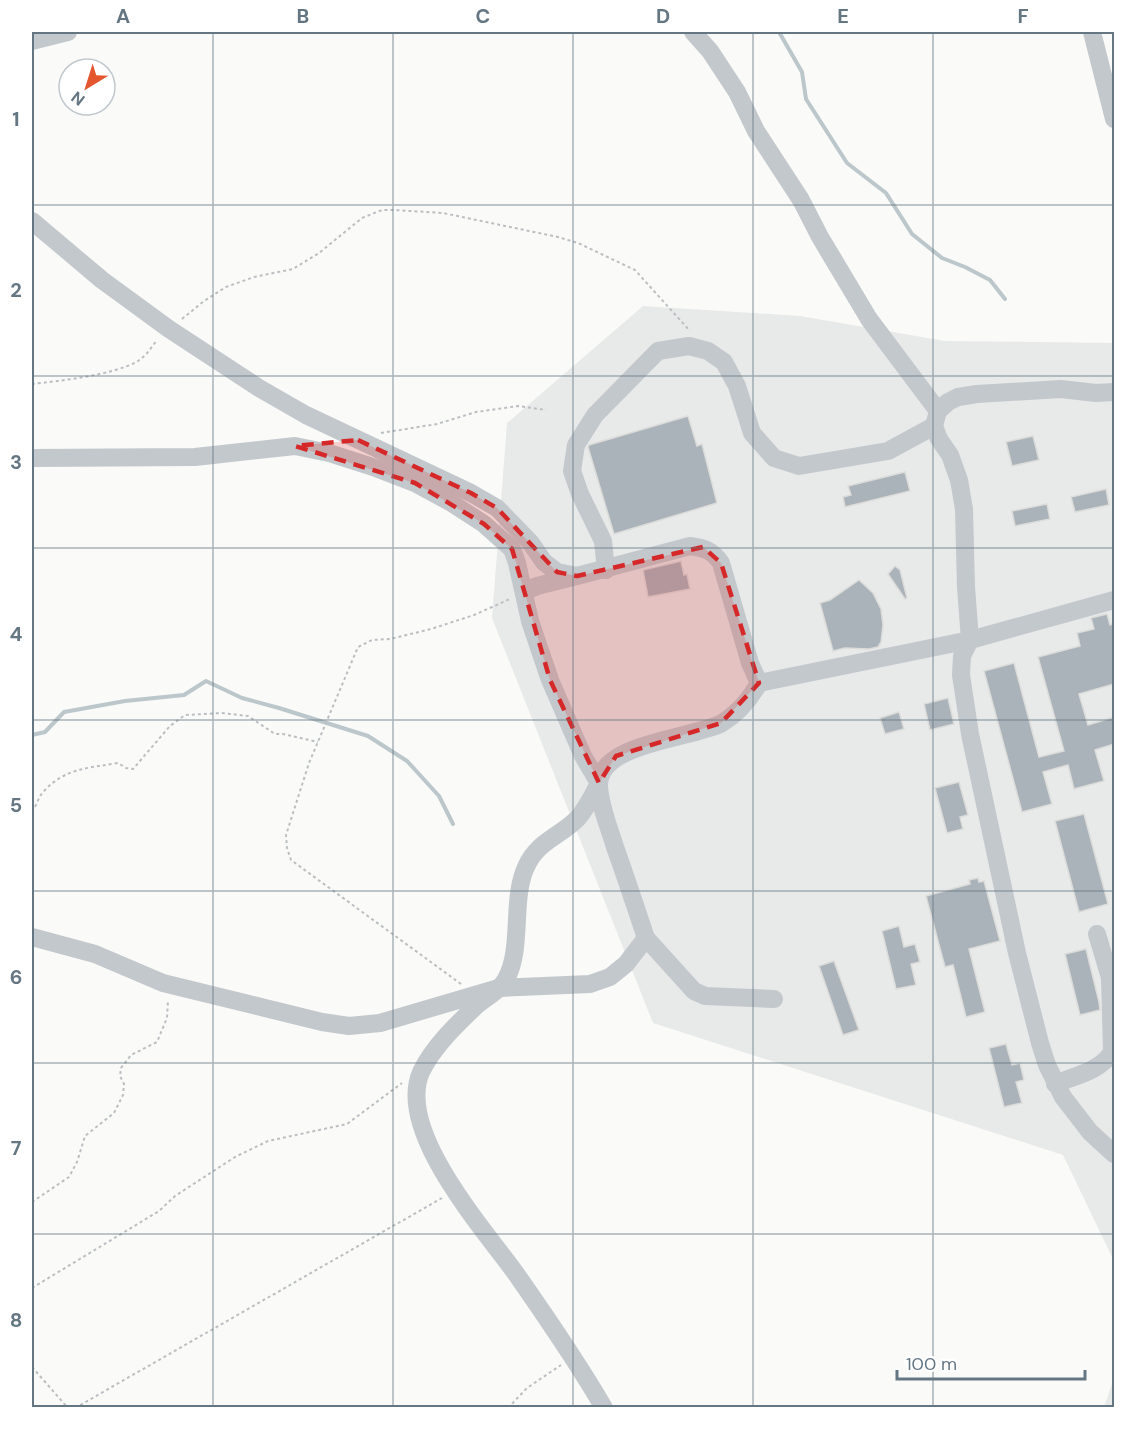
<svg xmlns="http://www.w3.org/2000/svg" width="1146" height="1439" font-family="'DM Sans',sans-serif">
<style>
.built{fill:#e8e9e9}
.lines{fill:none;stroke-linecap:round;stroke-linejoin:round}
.stream{stroke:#bbc7cb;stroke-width:4}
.building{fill:#aab3b9;stroke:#dcdcda;stroke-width:1.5}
.path{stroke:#bbbfc2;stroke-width:2;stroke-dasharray:3 3;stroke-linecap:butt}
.minor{stroke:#c3c8cc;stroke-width:18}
.marked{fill:#d62828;fill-opacity:0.2;stroke:#d62828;stroke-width:4.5;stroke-dasharray:12 8;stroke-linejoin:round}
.grid{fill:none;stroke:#657683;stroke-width:1.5;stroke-opacity:0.55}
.neatline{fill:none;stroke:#657683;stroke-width:2}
.grid-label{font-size:20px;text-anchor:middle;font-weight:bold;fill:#657683}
</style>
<rect width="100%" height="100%" fill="#fafaf8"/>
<g class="built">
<path d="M643,306L800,316L945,341L1114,343V1261L1063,1155L653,1023L492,618L507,423Z"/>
<path d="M1114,1378V1407H1104Z"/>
</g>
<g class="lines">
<g class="stream">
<path d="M779,32L802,72L806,99L847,163L886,193L912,234L942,258L965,267L990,280L1005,299"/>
<path d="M32,735L45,732L64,712L125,701L184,695L206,681L242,698L279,708L368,736L407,761L439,796L453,824"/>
</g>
</g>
<g class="building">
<path d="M688,416L697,446L702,444L717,503L614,534L588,447L589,445Z"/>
<path d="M1033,436L1039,460L1012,466L1006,442Z"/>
<path d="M905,472L910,491L845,507L843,497L851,495L848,486Z"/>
<path d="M1106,489L1109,505L1075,512L1071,497Z"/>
<path d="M1047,504L1050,519L1015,526L1012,511Z"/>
<path d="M681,561L684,575L687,574L690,589L648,597L643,570Z"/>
<path d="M895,566L900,570L907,598L905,599L888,574Z"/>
<path d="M859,580L873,593L881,609L883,625L881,642L878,647L869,649L845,648L833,651L820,603L830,600Z"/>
<path d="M1107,614L1110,625L1114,623V684L1079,694L1088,725L1114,717V744L1095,750L1104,781L1074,789L1068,765L1043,772L1052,804L1022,812L984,671L1014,663L1039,757L1064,751L1038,657L1080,646L1077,633L1094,629L1091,618Z"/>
<path d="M948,698L954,724L930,730L924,704Z"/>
<path d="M899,712L904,729L885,734L880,718Z"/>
<path d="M959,782L968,815L960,817L963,829L947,833L935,788Z"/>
<path d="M1084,814L1108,904L1079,912L1055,821Z"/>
<path d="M978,878L979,882L984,881L1000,941L969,949L985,1012L966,1017L953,965L945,967L926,896L970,884L969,880Z"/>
<path d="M899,926L904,947L915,944L920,962L911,964L916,985L896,989L882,931Z"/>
<path d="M1086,949L1099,1002L1100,1010L1080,1015L1065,954Z"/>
<path d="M834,961L859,1030L843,1035L819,966Z"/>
<path d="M1006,1044L1012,1065L1020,1063L1024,1080L1016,1082L1022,1103L1004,1107L989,1048Z"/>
</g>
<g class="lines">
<g class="path">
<path d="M182,319L204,301L226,287L254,277L293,269L319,253L362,218L382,210H394L443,213L558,237L578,243L635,270L690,331"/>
<path d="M32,384C59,381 114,375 138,361C146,356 151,348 157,340"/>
<path d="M381,433L437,424L476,412L518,406L546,410"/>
<path d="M32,812C37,805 38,797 44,791C65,768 89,768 118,763L126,768L133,769L170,726L185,715L222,713L248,716L275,734H283L318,742"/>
<path d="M461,984L291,860L287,848L286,835L309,763L358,647L372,640L390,639L431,629L474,615L510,599"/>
<path d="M32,1202L69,1177L77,1162L85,1136L114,1113L123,1095L124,1084L120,1076L121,1068L131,1055L157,1042L167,1018L168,1001"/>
<path d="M32,1288L159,1211L175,1196L235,1157L268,1141L347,1124L402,1083"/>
<path d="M32,1367L68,1408"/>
<path d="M75,1408L442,1198"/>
<path d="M508,1408L527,1388L561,1365"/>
</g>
<g class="minor">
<path d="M693,32L710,51L737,92L756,131L801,200L820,237L869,319L938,411"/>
<path d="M1092,32L1114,119"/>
<path d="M32,41L68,32"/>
<path d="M32,221L102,280L169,329L259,388L306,415L471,493L497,508L530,542L544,562L557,572L577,576L690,546C705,548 713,551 721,563L750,663L759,683"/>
<path d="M32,458L195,457L295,446L329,453L376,468L415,483L450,502L484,524L512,549L517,563L530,621L550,680L583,756L599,783C593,795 587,808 578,818C561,836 537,841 526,867C511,899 523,949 506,979C500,991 486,997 476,1006C456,1025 433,1047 421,1072C395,1132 487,1232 519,1278C549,1321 578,1363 604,1408"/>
<path d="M606,570L603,541L580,494L572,471L576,445L595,415L658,351L689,346L708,351L724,362L737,386L752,433L774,458L799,466L888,451L934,426"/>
<path d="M524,592L537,586L573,577"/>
<path d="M1114,600L970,640L962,656L961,675L970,734L1017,953L1040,1043L1047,1065L1063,1097L1090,1132L1114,1154"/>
<path d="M759,683L970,640L966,587L964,509L959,480L950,455L939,439L934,426L938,411L948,402L958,397L977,394L1061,389L1096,393L1114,392"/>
<path d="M32,937L95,954L163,983L322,1022L349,1026L380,1023L499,988L590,984L610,977L626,964L646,938C636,908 626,878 615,847C609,827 600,807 599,786C598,742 692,739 722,723C737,714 750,699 759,683"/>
<path d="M646,938L694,991L705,996L774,999"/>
<path d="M1055,1084C1074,1076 1101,1071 1112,1052L1110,978L1097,934"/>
</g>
</g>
<path class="marked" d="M358,440L471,493L497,508L557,572L577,576L703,547L721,563L759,683L721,723L616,756L599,783L550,680L512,549L484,524L415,483L295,446Z"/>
<path class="grid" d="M213,32V1408M393,32V1408M573,32V1408M753,32V1408M933,32V1408M32,205H1114M32,376H1114M32,548H1114M32,720H1114M32,891H1114M32,1063H1114M32,1234H1114"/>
<rect width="1146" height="1439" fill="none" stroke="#ffffff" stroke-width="66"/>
<g transform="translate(87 87) rotate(218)"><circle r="28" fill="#ffffff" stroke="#c1c8cd" stroke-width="1.5"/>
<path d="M0-4.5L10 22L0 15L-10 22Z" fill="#e4572e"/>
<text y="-9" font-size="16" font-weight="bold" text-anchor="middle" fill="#657683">N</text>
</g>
<path d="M897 1370v9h188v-9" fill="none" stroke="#657683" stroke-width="3"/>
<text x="906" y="1370" font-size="18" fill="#657683" stroke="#ffffff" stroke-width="4.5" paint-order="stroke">100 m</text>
<rect x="33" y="33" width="1080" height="1373" class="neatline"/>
<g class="grid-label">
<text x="123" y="23">A</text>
<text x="303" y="23">B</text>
<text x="483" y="23">C</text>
<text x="663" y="23">D</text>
<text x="843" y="23">E</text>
<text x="1023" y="23">F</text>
<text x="16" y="126">1</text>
<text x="16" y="297">2</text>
<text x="16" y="469">3</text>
<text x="16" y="641">4</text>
<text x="16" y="812">5</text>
<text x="16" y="984">6</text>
<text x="16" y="1155">7</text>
<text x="16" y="1327">8</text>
</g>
</svg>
